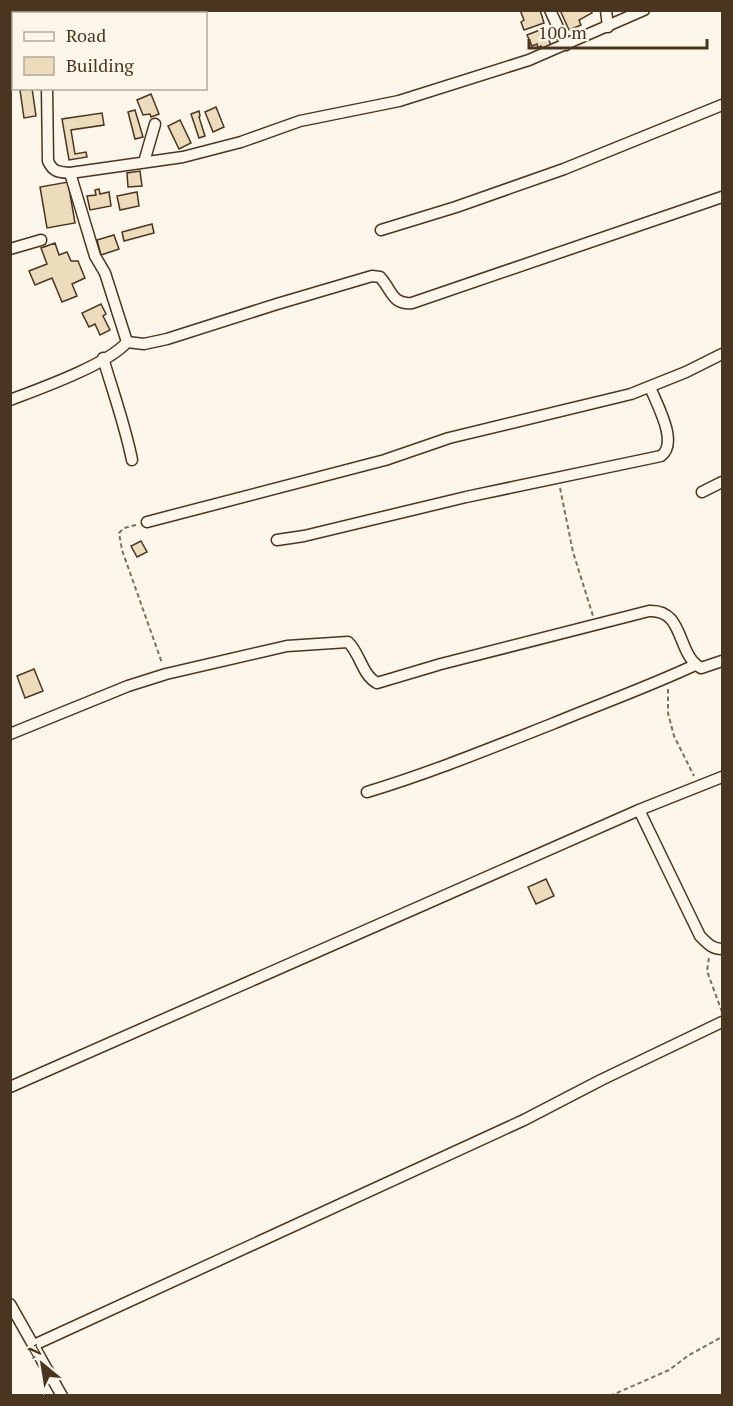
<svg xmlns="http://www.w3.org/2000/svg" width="733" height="1406" font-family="'PT Serif',serif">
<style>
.building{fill:#ecdcbc;stroke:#4a3520;stroke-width:1.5}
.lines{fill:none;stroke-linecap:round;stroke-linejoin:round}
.street-casing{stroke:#4a3520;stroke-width:13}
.path{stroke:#7f6f5c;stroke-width:2;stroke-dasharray:4.5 3;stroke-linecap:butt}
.street{stroke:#fbf6e9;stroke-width:10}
</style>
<rect width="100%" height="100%" fill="#fbf6e9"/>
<g class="building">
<path d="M520,10H540L544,23L524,30L521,22L524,20Z"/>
<path d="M560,10H591L592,13L579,20L581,25L569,30Z"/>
<path d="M545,28L551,46L542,49L541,46L538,48L537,44L532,46L527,35Z"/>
<path d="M32,88L36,116L24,118L20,90Z"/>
<path d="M151,94L159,114L151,117L150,114L143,115L137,100Z"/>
<path d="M216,107L224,127L213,132L205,112Z"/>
<path d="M135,110L143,137L135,139L128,112Z"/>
<path d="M199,111L200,116L199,117L205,136L199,138L191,114Z"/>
<path d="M102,113L104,125L71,130L75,154L86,152L87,157L69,160L62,119Z"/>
<path d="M180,120L191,143L179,149L168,126Z"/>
<path d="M140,171L142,186L128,187L127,173Z"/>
<path d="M68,182L75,223L47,228L40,187Z"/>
<path d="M99,189L100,194L109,192L111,206L90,210L87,196L96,195L95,190Z"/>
<path d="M137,192L139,206L120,210L117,196Z"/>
<path d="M152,224L154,233L124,241L122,232Z"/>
<path d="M114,235L119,249L101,255L97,240Z"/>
<path d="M55,243L59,255L67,252L71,261H78L85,278L72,284L77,296L62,302L52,278L35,285L29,271L47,264L41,248Z"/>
<path d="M101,304L106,314L103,316L110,330L100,335L95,324L89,327L82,313Z"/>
<path d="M141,541L147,552L137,557L131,546Z"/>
<path d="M34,669L43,691L25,698L17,676Z"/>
<path d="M546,879L554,896L536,904L528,887Z"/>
</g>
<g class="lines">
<defs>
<g id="street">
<path d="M550,10L566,45"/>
<path d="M606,10L608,27"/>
<path d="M52,14L53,10"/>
<path d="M155,14L164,10"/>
<path d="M47,88L48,161C53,172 58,172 70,173L183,157L241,142L300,121L399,101L529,60L644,10"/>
<path d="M144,162L155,124"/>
<path d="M381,230L456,207L564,169L722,105"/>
<path d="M10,249L41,240"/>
<path d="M127,342L144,344L167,339L277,304L372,276L380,277C392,290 392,305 412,303L722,197"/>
<path d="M103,358C113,392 125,425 132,460"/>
<path d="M10,400C39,389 109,364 127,342L105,273L95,256L70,173"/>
<path d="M702,492L722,482"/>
<path d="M147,522L385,460L449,438L631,394L686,372L722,354"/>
<path d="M277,540L304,536L466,497L661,456C679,443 657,405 650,387"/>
<path d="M10,734L128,686L166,674L287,646L348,642C360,653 362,675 377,683L441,664L649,611C685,609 676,654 701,668L722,661"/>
<path d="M367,792C430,773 491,748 552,724C600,704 648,687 695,665"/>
<path d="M639,810L700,936C707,943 712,949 722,949"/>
<path d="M10,1087L639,810L722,777"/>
<path d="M10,1304L62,1396"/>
<path d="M34,1345L524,1120L601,1080L722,1022"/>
</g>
</defs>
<use href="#street" class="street-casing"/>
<g class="path">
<path d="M560,488L573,552L593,616"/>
<path d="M136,525L124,528L119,533L122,550L162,663"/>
<path d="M668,689V713L674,736L694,776"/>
<path d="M709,958L707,971L722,1012"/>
<path d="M610,1396L669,1370L689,1355L722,1337"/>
</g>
<use href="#street" class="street"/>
</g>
<rect width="733" height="1406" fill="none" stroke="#4a3520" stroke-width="24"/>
<rect x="12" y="12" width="195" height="78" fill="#fbf6e9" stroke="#b4a999" stroke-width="1.5"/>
<rect x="24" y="32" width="30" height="9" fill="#fbf6e9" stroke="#b4a999" stroke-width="1.5"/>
<text x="66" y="42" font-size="18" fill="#4a3520">Road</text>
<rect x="24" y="57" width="30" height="18" fill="#ecdcbc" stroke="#b4a999" stroke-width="1.5"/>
<text x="66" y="72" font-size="18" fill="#4a3520">Building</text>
<g transform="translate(42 1364) rotate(330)" stroke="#fbf6e9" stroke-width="4.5" paint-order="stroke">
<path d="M0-4.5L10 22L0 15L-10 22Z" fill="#4a3520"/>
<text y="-9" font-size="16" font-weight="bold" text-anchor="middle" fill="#4a3520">N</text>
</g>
<path d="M529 39v9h178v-9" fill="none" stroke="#4a3520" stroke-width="3"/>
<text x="538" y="39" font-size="18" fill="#4a3520" stroke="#fbf6e9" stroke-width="4.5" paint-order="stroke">100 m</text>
</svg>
